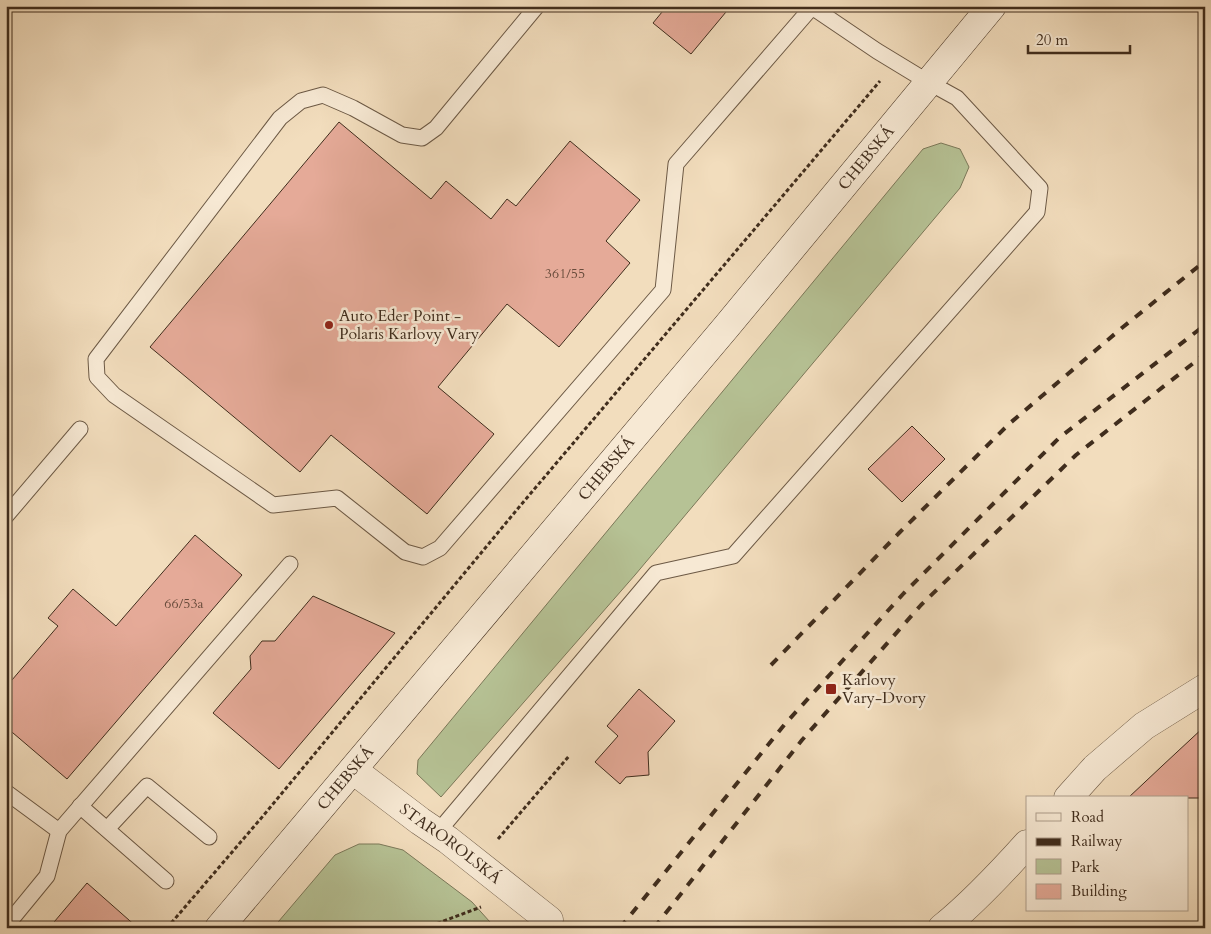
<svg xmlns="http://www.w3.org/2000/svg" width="1211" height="934" font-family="Cardo,serif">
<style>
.green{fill:#b6c295;stroke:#7b7859}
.building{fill:#e5aa98;stroke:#402d1d}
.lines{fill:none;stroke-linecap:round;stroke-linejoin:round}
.lane-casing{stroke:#6c5945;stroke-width:17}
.street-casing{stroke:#6c5945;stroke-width:29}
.secondary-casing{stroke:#402d1d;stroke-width:29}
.path{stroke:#402d1d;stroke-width:3;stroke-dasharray:4 2.5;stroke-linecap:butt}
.lane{stroke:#f7e9d4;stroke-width:15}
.street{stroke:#f7e9d4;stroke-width:28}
.secondary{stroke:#f7e9d4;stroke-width:28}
.rail{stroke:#402d1d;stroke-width:4;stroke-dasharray:9 9;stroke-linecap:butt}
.poi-dot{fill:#8f2418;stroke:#f7e9d4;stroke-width:2}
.labels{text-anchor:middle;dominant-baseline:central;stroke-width:5;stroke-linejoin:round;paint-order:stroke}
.number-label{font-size:14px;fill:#694c3c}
.street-label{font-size:16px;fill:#402d1d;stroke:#f7e9d4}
.poi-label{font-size:16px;fill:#402d1d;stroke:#f7e9d4;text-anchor:start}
</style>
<rect width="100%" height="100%" fill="#f2ddbd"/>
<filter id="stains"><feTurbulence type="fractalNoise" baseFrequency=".004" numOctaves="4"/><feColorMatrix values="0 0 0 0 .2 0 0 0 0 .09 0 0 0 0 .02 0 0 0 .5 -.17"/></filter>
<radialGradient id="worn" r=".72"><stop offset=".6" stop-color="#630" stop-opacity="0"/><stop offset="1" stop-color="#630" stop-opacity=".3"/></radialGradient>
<g class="green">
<path d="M941,143L960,149L969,167L960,188L635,575L441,797L417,774L418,760L923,149Z"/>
<path d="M359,844H379L403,850L472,902L490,922L485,928H273L335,855Z"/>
</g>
<g class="building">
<path d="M667,6H731L691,54L653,23Z"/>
<path d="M339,122L431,199L446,181L491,219L507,199L516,206L570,141L640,200L606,241L630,263L559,347L507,304L438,387L494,434L427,514L331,435L300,472L150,347Z"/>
<path d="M912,426L945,459L902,502L868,469Z"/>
<path d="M195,535L242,575L67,779L6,727V687L58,626L48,618L73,589L116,626Z"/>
<path d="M313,596L395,633L279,769L213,713L251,669L250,656L262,641H275Z"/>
<path d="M639,689L675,721L648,752L649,775L626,777L620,784L595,762L618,736L607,726Z"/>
<path d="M1205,726V798H1128L1162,766Z"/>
<path d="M87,883L138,928H49Z"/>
</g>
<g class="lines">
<defs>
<g id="lane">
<path d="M6,516L80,429"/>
<path d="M6,792L59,831"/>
<path d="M80,806L166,881"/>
<path d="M107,829L147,786L209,837"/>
<path d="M437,833L656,573L733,556L1037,212L1040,188L957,98L928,82L877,51L812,7L676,164L663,290L440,548L423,557L405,552L337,498L273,505L114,395L97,377L96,359L280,118L301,101L323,95L353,108L402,135L422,138L436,128L537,6"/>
<path d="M6,926L47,876L59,831L290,564"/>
</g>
<g id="street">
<path id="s1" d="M353,770L420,821L448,840L549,920"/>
<path d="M1068,798L1095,768L1144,726L1205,688"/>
<path d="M942,928C973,903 1000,874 1027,844"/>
</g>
<g id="secondary">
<path id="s2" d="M219,928L727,326L992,6"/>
</g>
</defs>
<use href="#lane" class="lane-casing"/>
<use href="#street" class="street-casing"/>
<use href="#secondary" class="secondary-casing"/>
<g class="path">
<path d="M498,839L569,756"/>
<path d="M167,928L263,816L520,506L880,81"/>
<path d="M425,928L481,907"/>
</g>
<use href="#lane" class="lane"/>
<use href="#street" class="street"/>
<use href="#secondary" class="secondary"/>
<g class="rail">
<path d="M771,665L899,533L1009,424L1123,327L1205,261"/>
<path d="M620,928L785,724L904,593L1059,438L1205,325"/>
<path d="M654,928L802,740L921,605L1076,455L1205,354"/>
</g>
</g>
<g class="poi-dot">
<circle cx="329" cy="325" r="5"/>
<rect x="825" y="683" width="12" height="12" rx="2.5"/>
</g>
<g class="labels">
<g class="number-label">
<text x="565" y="273">361/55</text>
<text x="184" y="603">66/53a</text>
</g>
<g class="street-label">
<text stroke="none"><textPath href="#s2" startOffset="1006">CHEBSKÁ</textPath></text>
<text stroke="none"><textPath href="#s2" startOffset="601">CHEBSKÁ</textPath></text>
<text stroke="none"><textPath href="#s2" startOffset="196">CHEBSKÁ</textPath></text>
<text stroke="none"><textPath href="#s1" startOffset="122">STAROROLSKÁ</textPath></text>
</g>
<g class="poi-label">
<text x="339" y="316">Auto Eder Point -<tspan x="339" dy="18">Polaris Karlovy Vary</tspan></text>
<text x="842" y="680">Karlovy<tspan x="842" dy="18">Vary-Dvory</tspan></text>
</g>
</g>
<rect width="1211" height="934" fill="none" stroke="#f2ddbd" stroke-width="25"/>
<rect x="8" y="8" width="1196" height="919" fill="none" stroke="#402d1d" stroke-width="2.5"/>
<rect x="12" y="12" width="1186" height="909" fill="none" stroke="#402d1d"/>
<rect x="1026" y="796" width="162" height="115" fill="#f7e9d4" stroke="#ae9e8b"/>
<rect x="1036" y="813" width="25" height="8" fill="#f7e9d4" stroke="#ae9e8b"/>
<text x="1071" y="822" font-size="15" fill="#402d1d">Road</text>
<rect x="1036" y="838" width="25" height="8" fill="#402d1d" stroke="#ae9e8b"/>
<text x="1071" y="846" font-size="15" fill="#402d1d">Railway</text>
<rect x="1036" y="859" width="25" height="15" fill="#b6c295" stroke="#ae9e8b"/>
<text x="1071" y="872" font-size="15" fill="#402d1d">Park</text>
<rect x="1036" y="884" width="25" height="15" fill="#e5aa98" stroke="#ae9e8b"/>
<text x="1071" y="896" font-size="15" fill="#402d1d">Building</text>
<path d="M1028 45v8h102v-8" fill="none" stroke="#402d1d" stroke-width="2.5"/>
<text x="1036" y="45" font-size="15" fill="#402d1d" stroke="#f7e9d4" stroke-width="4" paint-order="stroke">20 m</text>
<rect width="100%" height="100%" filter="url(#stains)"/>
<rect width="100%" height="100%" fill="url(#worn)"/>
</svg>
